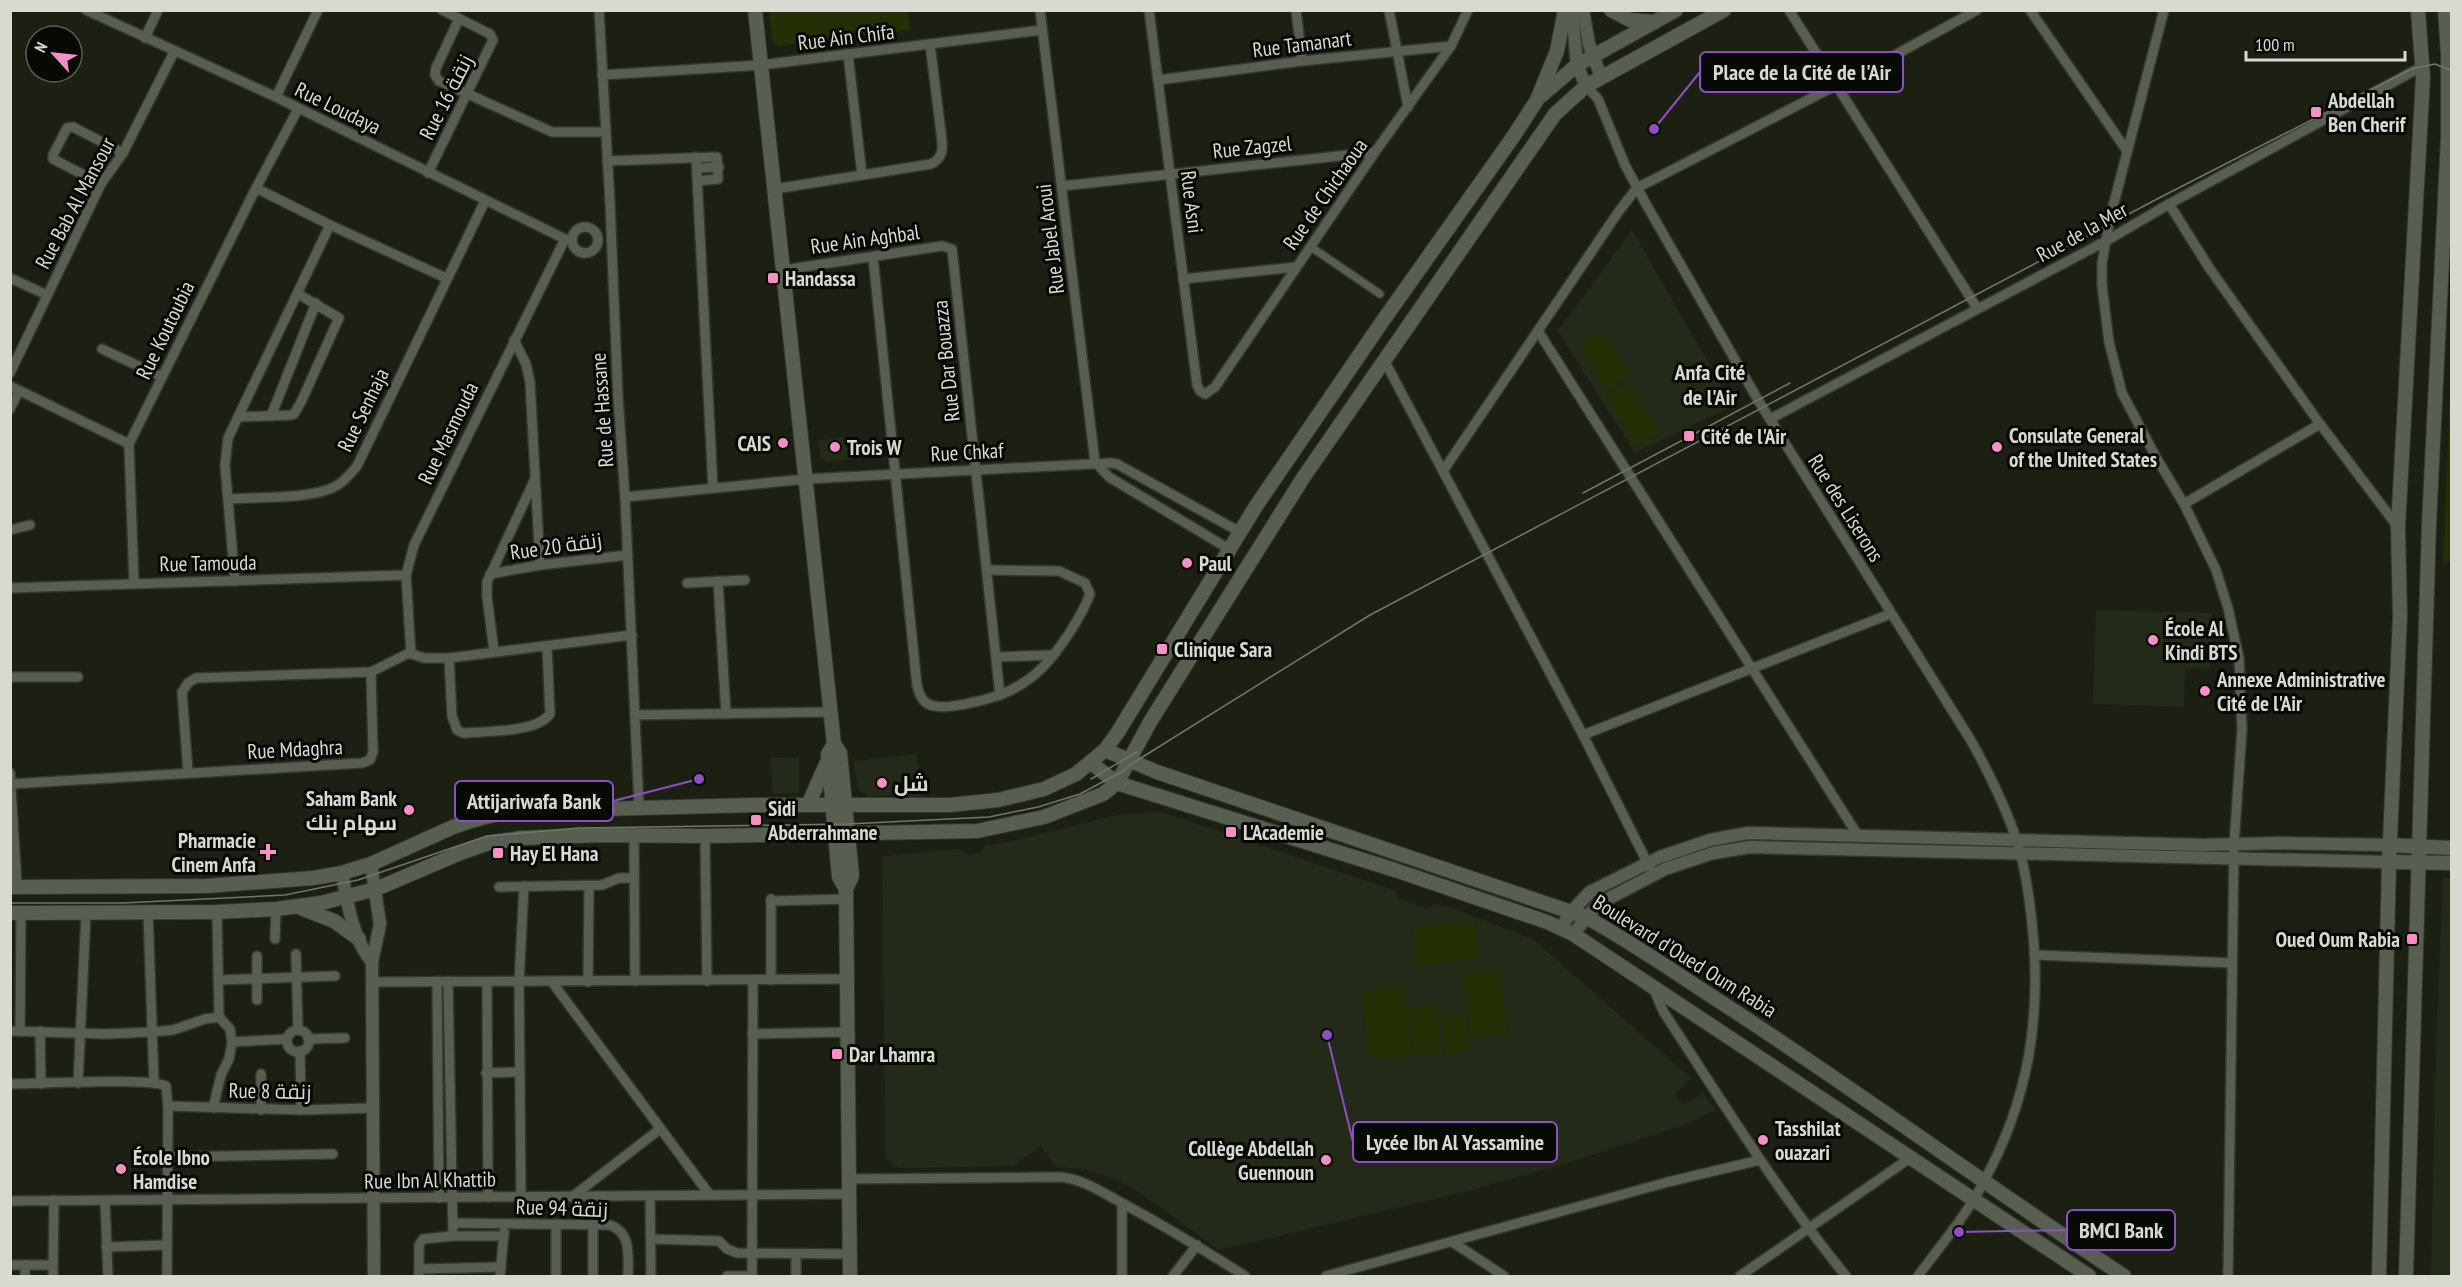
<svg xmlns="http://www.w3.org/2000/svg" width="2462" height="1287" font-family="'PT Sans Narrow',Cairo,sans-serif">
<style>
.built{fill:#232a17}
.green{fill:#233006}
.lines{fill:none;stroke-linecap:round;stroke-linejoin:round}
.pedestrian-casing{stroke:#343830;stroke-width:10}
.minor-casing{stroke:#343830;stroke-width:12}
.tertiary-casing{stroke:#343830;stroke-width:15}
.secondary-casing{stroke:#343830;stroke-width:16}
.pedestrian{stroke:#595f50;stroke-width:7}
.minor{stroke:#595f50;stroke-width:9}
.tertiary{stroke:#595f50;stroke-width:12}
.secondary{stroke:#595f50;stroke-width:14}
.tram{stroke:#72766b;stroke-width:1.5}
.poi-dot{fill:#fa8fc6;stroke:#070904;stroke-width:2}
.labels{text-anchor:middle;dominant-baseline:central;stroke-width:6;stroke-linejoin:round;paint-order:stroke}
.street-label{font-size:21px;fill:#d7dad1;stroke:#070904}
.poi-label{font-size:21px;font-weight:bold;fill:#d7dad1;stroke:#070904;text-anchor:start}
.neighbourhood-label{font-size:22px;font-weight:bold;fill:#d7dad1;stroke:#070904}
.leader{fill:none;stroke:#8d4fc3;stroke-width:2}
.callout-dot{fill:#8d4fc3;stroke:#070904;stroke-width:2}
.callout{fill:#070904;stroke:#8d4fc3;stroke-width:2}
.callout-label{font-size:22px;text-anchor:middle;font-weight:bold;fill:#d7dad1}
</style>
<rect width="100%" height="100%" fill="#1b2013"/>
<g class="built">
<path d="M1632,230L1733,406L1635,453L1558,331Z"/>
<path d="M851,437L853,459L826,462L820,457L819,440Z"/>
<path d="M2096,610L2212,613L2210,669L2185,668L2184,707L2093,704Z"/>
<path d="M917,754L922,801H901L900,794L870,797L859,791L853,761Z"/>
<path d="M799,757V793L772,794L771,758Z"/>
<path d="M1155,812L1165,813L1397,891L1396,898L1429,909L1434,903L1460,911L1534,940L1691,1078L1675,1095L1683,1105L1703,1093L1716,1110L1684,1125L1568,1163L1464,1192L1219,1250L1136,1190L1117,1180L1084,1169L1056,1167L1041,1146L1014,1166L900,1168L893,1166L887,1158L885,1152L882,856L959,849L970,855L981,851L986,845L1004,843L1118,815Z"/>
<path d="M2443,878H2452V1276H2431L2436,1048Z"/>
</g>
<g class="green">
<path d="M769,11H908L910,30L778,46L772,41Z"/>
<path d="M1602,330L1630,375L1607,390L1579,345Z"/>
<path d="M2451,373L2452,559L2443,564Z"/>
<path d="M1629,383L1659,434L1637,447L1606,396Z"/>
<path d="M1474,920L1479,958L1418,966L1413,928Z"/>
<path d="M1500,971L1507,1033L1470,1037L1463,975Z"/>
<path d="M1404,986L1412,1055L1370,1060L1362,991Z"/>
<path d="M1436,1004L1442,1052L1415,1057L1408,1009Z"/>
<path d="M1465,1012L1470,1050L1445,1055L1441,1017Z"/>
</g>
<g class="lines">
<defs>
<path id="pedestrian" d="M1311,247L1380,294"/>
<g id="minor">
<path d="M86,10L276,97L565,239L572,240"/>
<path d="M599,10L610,203L618,397L625,497L639,807"/>
<path d="M1040,10L1095,462"/>
<path d="M1149,10L1197,385L1200,391L1205,394L1215,387L1375,152L1451,46L1468,10"/>
<path d="M1296,10L1302,61"/>
<path d="M1389,10L1408,107"/>
<path d="M1789,10L1977,308"/>
<path d="M2030,10L2127,151"/>
<path d="M2164,10L2110,218L2102,263V285L2109,342L2122,393L2157,459L2184,504L2216,570L2228,608L2239,658L2242,729L2234,845L2228,1276"/>
<path d="M459,19L436,68L435,75L439,81L552,132H605"/>
<path d="M145,38L158,10"/>
<path d="M848,54L862,175"/>
<path d="M602,75L761,65L1042,30"/>
<path d="M1158,80L1302,61L1451,46"/>
<path d="M1586,86L1598,99L1625,165L1646,204L1758,400L1970,739C1988,771 2004,803 2016,838C2025,865 2029,895 2032,923C2042,1016 2029,1100 1983,1183C1966,1216 1940,1246 1918,1276"/>
<path d="M276,97L318,10"/>
<path d="M696,157L713,488"/>
<path d="M607,161L717,157L718,179L698,181"/>
<path d="M697,168L719,167"/>
<path d="M428,173L493,40L490,34L442,10"/>
<path d="M101,184L53,159V155L67,128L73,127L123,153"/>
<path d="M1062,186L1375,152"/>
<path d="M256,188L330,225L446,278"/>
<path d="M775,189L931,164C941,159 943,152 942,141L930,44"/>
<path d="M2169,204L2210,269L2320,424L2398,527"/>
<circle cx="585" cy="240" r="13"/>
<path d="M873,257L917,685C919,693 921,700 928,704C942,712 985,700 1000,695C1015,689 1031,679 1042,668C1059,651 1082,616 1090,594L1085,583L1059,571L987,570"/>
<path d="M783,270L942,246L952,249L1000,695"/>
<path d="M10,278L47,295"/>
<path d="M1183,279L1296,267"/>
<path d="M1538,331L1857,834"/>
<path d="M514,340L526,364L530,382L540,565"/>
<path d="M102,349L162,377"/>
<path d="M1384,360L1583,735L1650,868"/>
<path d="M10,373L101,184L123,153L174,52"/>
<path d="M10,386L129,444"/>
<path d="M10,409L19,391"/>
<path d="M271,416L316,303"/>
<path d="M238,417L291,415L294,414L301,402L339,318L298,294"/>
<path d="M1770,419L2106,241L2169,204L2423,66"/>
<path d="M1095,462L1109,477L1229,549"/>
<path d="M1443,471L1619,211L1637,188L1835,86L1844,83L1977,10"/>
<path d="M625,497L806,479L1110,463L1117,464L1240,532"/>
<path d="M229,499C257,497 314,499 336,486C345,481 351,473 357,466L485,201"/>
<path d="M2184,504L2320,424"/>
<path d="M10,530L30,525"/>
<path d="M490,574L540,565L628,555"/>
<path d="M235,581L225,466L228,438L330,225"/>
<path d="M718,581L726,714"/>
<path d="M134,583L129,444L256,188L298,109"/>
<path d="M687,583L745,580"/>
<path d="M10,588L406,575"/>
<path d="M494,651L487,597V582L535,479"/>
<path d="M411,654L406,575L414,545L565,239"/>
<path d="M996,657L1052,655"/>
<path d="M449,658L452,716L457,730L463,733C486,731 536,733 550,714L547,647"/>
<path d="M10,677H78"/>
<path d="M636,715L830,712"/>
<path d="M1583,735L1890,614"/>
<path d="M188,772L182,692L188,683L196,678L371,672L409,653L424,658H449L632,635"/>
<path d="M10,773L17,886"/>
<path d="M10,784L362,763L370,760L373,752L371,672"/>
<path d="M634,835L635,981"/>
<path d="M705,836L707,981"/>
<path d="M499,887L602,885L619,878H634"/>
<path d="M771,899V980"/>
<path d="M771,901L846,899"/>
<path d="M217,912L219,1017"/>
<path d="M148,913L154,1083"/>
<path d="M275,939L276,909"/>
<path d="M296,954L298,1030"/>
<path d="M2036,955L2232,963"/>
<path d="M218,980L335,976"/>
<path d="M437,981L439,1198"/>
<path d="M448,981L453,1236"/>
<path d="M373,982L847,979"/>
<path d="M487,982L488,1197"/>
<path d="M552,982L709,1194"/>
<path d="M588,982L589,886"/>
<path d="M1653,987L1663,1011C1722,1101 1778,1193 1846,1276"/>
<path d="M257,1000V956"/>
<circle cx="298" cy="1041" r="11"/>
<path d="M10,1031L106,1034L152,1032L173,1030L205,1019L219,1017L230,1029L232,1042L229,1059L221,1075L213,1108"/>
<path d="M20,1031L21,913"/>
<path d="M40,1031L41,1084"/>
<path d="M752,1034L848,1032"/>
<path d="M308,1039L345,1038"/>
<path d="M232,1042L287,1039"/>
<path d="M300,1051L301,1110"/>
<path d="M486,1073L519,1072"/>
<path d="M261,1074V1110"/>
<path d="M78,1083L86,913"/>
<path d="M10,1084C37,1084 150,1077 166,1086L168,1106L167,1276"/>
<path d="M168,1106L301,1110L372,1108"/>
<path d="M167,1157L333,1154"/>
<path d="M849,1179L1061,1177C1084,1180 1100,1191 1120,1202C1163,1225 1204,1250 1245,1276"/>
<path d="M650,1196L651,1276"/>
<path d="M521,1197L519,982L524,886"/>
<path d="M572,1197L660,1129"/>
<path d="M10,1201L849,1194"/>
<path d="M105,1201L108,1276"/>
<path d="M453,1223L610,1225C632,1233 628,1257 628,1276"/>
<path d="M556,1224V1276"/>
<path d="M593,1224V1276"/>
<path d="M651,1239L719,1241L727,1249L737,1253L850,1254"/>
<path d="M1454,1243L1504,1276"/>
<path d="M106,1247L167,1245"/>
<path d="M10,1265H25V1276"/>
<path d="M25,1265H53"/>
<path d="M419,1269L501,1267"/>
<path d="M53,1276L54,1200"/>
<path d="M419,1276V1245L423,1239L453,1236H504"/>
<path d="M500,1276L504,1232"/>
<path d="M727,1276H752"/>
<path d="M752,1276L753,981"/>
<path d="M796,1276V1254"/>
<path d="M1122,1276V1203"/>
<path d="M1173,1276L1197,1245"/>
<path d="M1326,1276L1668,1182L1760,1160"/>
<path d="M1740,1276L1910,1158"/>
</g>
<g id="tertiary">
<path d="M1572,10L1577,65L1586,86"/>
<path d="M1583,10L1589,44L1601,77"/>
<path d="M371,864L380,924L372,962L374,1276"/>
<path d="M342,873C347,902 353,940 372,962"/>
<path d="M1561,928L1572,911L1590,892L1660,857L1710,840L1748,833L2203,845L2278,843L2389,845"/>
<path d="M1573,934L1598,904L1665,869L1713,853L1750,847L2389,862"/>
</g>
<g id="secondary">
<path d="M755,10L834,744L840,753L852,876L846,889L850,1276"/>
<path d="M1611,10L1630,20L1655,22"/>
<path d="M1541,96L1577,65L1676,10"/>
<path d="M834,744L828,754L839,877L846,889"/>
<path d="M1105,750L1157,772L1586,917C1638,946 1686,980 1736,1012C1867,1098 1993,1190 2124,1276"/>
<path d="M1091,763L1117,783L1395,870L1547,922L1573,934L2089,1276"/>
<path d="M808,805L828,760"/>
<path d="M2389,845L2452,848"/>
<path d="M2389,862L2452,863"/>
<path d="M10,887L206,886L313,878L342,873L371,864L453,827L471,821L497,814L525,811L754,805H950L998,800L1044,789L1076,774L1105,750L1118,732L1256,506L1382,322L1513,137L1537,100L1557,51L1565,10"/>
<path d="M301,908L334,921L359,939"/>
<path d="M10,913L217,912L276,909L321,903L376,889L458,854L489,843L521,838L600,835L705,836L977,831L1044,817L1103,794L1117,783L1150,722L1303,478L1555,114L1586,86L1724,10"/>
<path d="M2379,1276L2389,862L2400,616L2398,527L2423,77L2418,10"/>
<path d="M2406,1276L2429,524L2448,138V54L2445,10"/>
</g>
</defs>
<use href="#pedestrian" class="pedestrian-casing"/>
<use href="#minor" class="minor-casing"/>
<use href="#tertiary" class="tertiary-casing"/>
<use href="#secondary" class="secondary-casing"/>
<use href="#pedestrian" class="pedestrian"/>
<use href="#minor" class="minor"/>
<use href="#tertiary" class="tertiary"/>
<use href="#secondary" class="secondary"/>
<g class="tram">
<path d="M1583,493L1790,383"/>
<path d="M1091,779L1137,752"/>
<path d="M10,903H123L285,895L358,880L487,836L579,828L848,824L989,817L1038,807L1080,794L1123,771L1133,763L1370,615L2159,198L2411,69L2435,64L2452,71"/>
</g>
</g>
<g class="poi-dot">
<rect x="2310" y="106" width="12" height="12" rx="3"/>
<rect x="767" y="272" width="12" height="12" rx="3"/>
<rect x="1683" y="430" width="12" height="12" rx="3"/>
<circle cx="783" cy="443" r="6"/>
<circle cx="835" cy="447" r="6"/>
<circle cx="1997" cy="447" r="6"/>
<circle cx="1187" cy="563" r="6"/>
<circle cx="2153" cy="640" r="6"/>
<rect x="1156" y="643" width="12" height="12" rx="3"/>
<circle cx="2205" cy="691" r="6"/>
<circle cx="882" cy="783" r="6"/>
<circle cx="409" cy="810" r="6"/>
<rect x="750" y="814" width="12" height="12" rx="3"/>
<rect x="1225" y="826" width="12" height="12" rx="3"/>
<path d="M265 843h6v6h6v6h-6v6h-6v-6h-6v-6h6z"/>
<rect x="492" y="847" width="12" height="12" rx="3"/>
<rect x="2406" y="933" width="12" height="12" rx="3"/>
<rect x="831" y="1048" width="12" height="12" rx="3"/>
<circle cx="1763" cy="1140" r="6"/>
<circle cx="1326" cy="1160" r="6"/>
<circle cx="121" cy="1169" r="6"/>
</g>
<g class="labels">
<g class="street-label">
<text transform="translate(846 37) rotate(-7)">Rue Ain Chifa</text>
<text transform="translate(1302 44) rotate(-7)">Rue Tamanart</text>
<text transform="translate(446 97) rotate(-63)">Rue 16 زنقة</text>
<text transform="translate(338 108) rotate(26)">Rue Loudaya</text>
<text transform="translate(1252 147) rotate(-6)">Rue Zagzel</text>
<text transform="translate(1325 194) rotate(-55)">Rue de Chichaoua</text>
<text transform="translate(1192 202) rotate(83)">Rue Asni</text>
<text transform="translate(75 203) rotate(-62)">Rue Bab Al Mansour</text>
<text transform="translate(2082 232) rotate(-29)">Rue de la Mer</text>
<text transform="translate(865 239) rotate(-8)">Rue Ain Aghbal</text>
<text transform="translate(1050 239) rotate(-97)">Rue Jabel Aroui</text>
<text transform="translate(165 330) rotate(-64)">Rue Koutoubia</text>
<text transform="translate(946 361) rotate(-96)">Rue Dar Bouazza</text>
<text transform="translate(363 410) rotate(-64)">Rue Senhaja</text>
<text transform="translate(602 410) rotate(-94)">Rue de Hassane</text>
<text transform="translate(448 433) rotate(-64)">Rue Masmouda</text>
<text transform="translate(967 452) rotate(-3)">Rue Chkaf</text>
<text transform="translate(1846 508) rotate(58)">Rue des Liserons</text>
<text transform="translate(556 546) rotate(-8)">Rue 20 زنقة</text>
<text transform="translate(208 563) rotate(-1)">Rue Tamouda</text>
<text transform="translate(295 749) rotate(-3)">Rue Mdaghra</text>
<text transform="translate(1685 956) rotate(32)">Boulevard d'Oued Oum Rabia</text>
<text transform="translate(270 1091) rotate(1)">Rue 8 زنقة</text>
<text transform="translate(430 1180) rotate(-1)">Rue Ibn Al Khattib</text>
<text transform="translate(562 1208) rotate(2)">Rue 94 زنقة</text>
</g>
<g class="poi-label">
<text x="2328" y="100">Abdellah<tspan x="2328" dy="24">Ben Cherif</tspan></text>
<text x="785" y="278">Handassa</text>
<text x="2009" y="435">Consulate General<tspan x="2009" dy="24">of the United States</tspan></text>
<text x="1701" y="436">Cité de l'Air</text>
<text x="771" y="443" text-anchor="end">CAIS</text>
<text x="847" y="447">Trois W</text>
<text x="1199" y="563">Paul</text>
<text x="2165" y="628">École Al<tspan x="2165" dy="24">Kindi BTS</tspan></text>
<text x="1174" y="649">Clinique Sara</text>
<text x="2217" y="679">Annexe Administrative<tspan x="2217" dy="24">Cité de l'Air</tspan></text>
<text x="894" y="783">شل</text>
<text x="397" y="798" text-anchor="end">Saham Bank<tspan x="397" dy="24">سهام بنك</tspan></text>
<text x="768" y="808">Sidi<tspan x="768" dy="24">Abderrahmane</tspan></text>
<text x="1243" y="832">L'Academie</text>
<text x="256" y="840" text-anchor="end">Pharmacie<tspan x="256" dy="24">Cinem Anfa</tspan></text>
<text x="510" y="853">Hay El Hana</text>
<text x="2400" y="939" text-anchor="end">Oued Oum Rabia</text>
<text x="849" y="1054">Dar Lhamra</text>
<text x="1775" y="1128">Tasshilat<tspan x="1775" dy="24">ouazari</tspan></text>
<text x="1314" y="1148" text-anchor="end">Collège Abdellah<tspan x="1314" dy="24">Guennoun</tspan></text>
<text x="133" y="1157">École Ibno<tspan x="133" dy="24">Hamdise</tspan></text>
</g>
<g class="neighbourhood-label">
<text x="1710" y="372">Anfa Cité<tspan x="1710" dy="25">de l'Air</tspan></text>
</g>
</g>
<path class="leader" d="M1654 129L1700 72M699 779L613 801M1327 1035L1353 1142M1959 1232L2067 1230"/>
<g class="callout-dot">
<circle cx="1654" cy="129" r="6"/>
<circle cx="699" cy="779" r="6"/>
<circle cx="1327" cy="1035" r="6"/>
<circle cx="1959" cy="1232" r="6"/>
</g>
<g class="callout">
<rect x="1700" y="52" width="203" height="40" rx="6"/>
<rect x="455" y="781" width="158" height="40" rx="6"/>
<rect x="1353" y="1122" width="204" height="40" rx="6"/>
<rect x="2067" y="1210" width="108" height="40" rx="6"/>
</g>
<g class="callout-label">
<text x="1802" y="80">Place de la Cité de l'Air</text>
<text x="534" y="809">Attijariwafa Bank</text>
<text x="1455" y="1150">Lycée Ibn Al Yassamine</text>
<text x="2121" y="1238">BMCI Bank</text>
</g>
<rect width="2462" height="1287" fill="none" stroke="#d7dad1" stroke-width="24"/>
<g transform="translate(54 54) rotate(297)"><circle r="28" fill="#070904" stroke="#5a5d56" stroke-width="1.5"/>
<path d="M0-4.5L10 22L0 15L-10 22Z" fill="#fa8fc6"/>
<text y="-9" font-size="16" font-weight="bold" text-anchor="middle" fill="#d7dad1">N</text>
</g>
<path d="M2246 51v9h159v-9" fill="none" stroke="#d7dad1" stroke-width="3"/>
<text x="2255" y="51" font-size="18" fill="#d7dad1" stroke="#070904" stroke-width="4.5" paint-order="stroke">100 m</text>
</svg>
